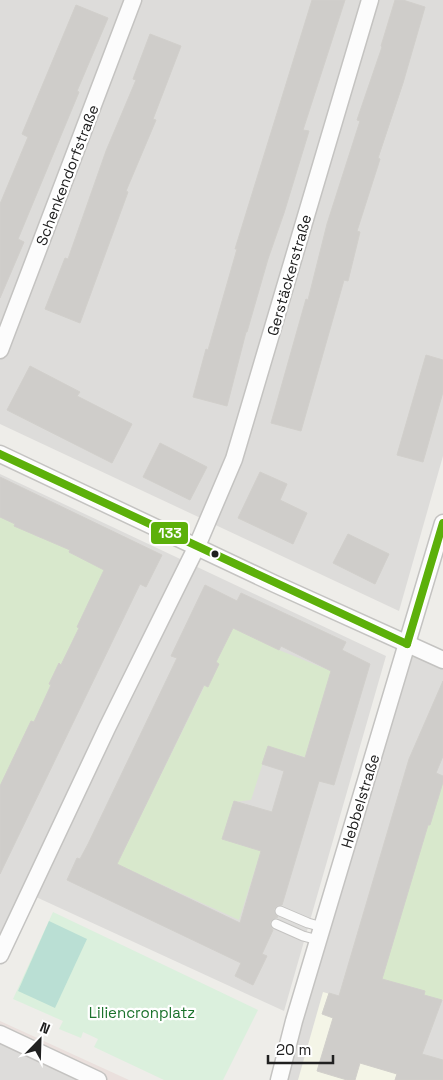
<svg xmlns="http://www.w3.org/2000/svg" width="443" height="1080" font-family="'Space Grotesk',sans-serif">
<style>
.residential{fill:#dddcda}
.commercial{fill:#eae0dd}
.education{fill:#f4f5e7}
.grass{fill:#d8e8cc}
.park{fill:#dbf0dd}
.pitch{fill:#badfd4}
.building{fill:#cfcdca;stroke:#d1cfcb;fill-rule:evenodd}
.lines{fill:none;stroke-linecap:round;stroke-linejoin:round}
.lane-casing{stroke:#c4c3c1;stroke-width:11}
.street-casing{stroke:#c4c3c1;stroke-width:19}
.lane{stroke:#fcfcfc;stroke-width:9}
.street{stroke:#fcfcfc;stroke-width:16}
.bus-1-casing{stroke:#fff;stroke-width:11}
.bus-1{stroke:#5cb00a;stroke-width:8}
.bus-dot{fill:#202020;stroke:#fff;stroke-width:2}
.labels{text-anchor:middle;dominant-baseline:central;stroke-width:4.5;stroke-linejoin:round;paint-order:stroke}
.street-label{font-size:15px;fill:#202020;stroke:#fff}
.park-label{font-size:15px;fill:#1a722b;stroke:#fff}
.line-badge{stroke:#fff;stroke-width:2}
.badge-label{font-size:14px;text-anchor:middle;font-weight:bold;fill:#fff}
</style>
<rect width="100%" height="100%" fill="#eeede9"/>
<g class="residential">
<path d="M0,0H443V456L399,611L0,424Z"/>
<path d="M0,474L386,656L284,1011L23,891L0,938Z"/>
<path d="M407,644L443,660V1080H279Z"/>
<path d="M0,1034L98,1080H0Z"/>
</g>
<path class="commercial" d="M0,1021L129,1080H77L0,1044Z"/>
<path class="education" d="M323,992L376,1007L402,1057L395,1080H298Z"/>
<g class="grass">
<path d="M0,517L15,524V526L34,533V535L40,538L41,536L70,550L69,553L75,555L113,571L79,628L61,665L60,664L34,722L31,721L0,786Z"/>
<path d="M233,628L279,650L331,671L305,757L268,747L251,800L234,802L222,839L261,851L239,920L117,864Z"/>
<path d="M443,782V1000L424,995L425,991L382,979L428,825H430Z"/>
</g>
<path class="park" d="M53,912L258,1010L223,1080H164L94,1047L98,1039L83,1032L81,1038L59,1029L63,1021L13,999Z"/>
<path class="pitch" d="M49,921L87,939L55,1008L18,991Z"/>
<g class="building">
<path d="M312,0H345L303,130L309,131L284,213L268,259L247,332H246L227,406L193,397L206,349L208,350L237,249H235Z"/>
<path d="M395,0H403L425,7L403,83L378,158L380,159L357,231L360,232L348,281L344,280L301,431L271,423L306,299L308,300L327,224L360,121L357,120L382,47L381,46Z"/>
<path d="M76,5L108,18L77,91L79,92L18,239L24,242L0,298V204L28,137L22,134Z"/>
<path d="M150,34L181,46L153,119L156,120L126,191L128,192L80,323L45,309L65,258L68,259L106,151L136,80L133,79Z"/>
<path d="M426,355L443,360V392L423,462L397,455Z"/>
<path d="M30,366L80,392L77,396L132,424L112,463L7,410Z"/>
<path d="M160,443L207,467L190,500L143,477Z"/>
<path d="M260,472L287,484L280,500L307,513L293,544L238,518Z"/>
<path d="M0,477L162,555L146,587L140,584L0,874V786L31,721L34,722L51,685L49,684L59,663L61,665L79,628L77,627L104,570L69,552L70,550L14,526L15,524L0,517Z"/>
<path d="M348,534L389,554L375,584L333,563Z"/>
<path d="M205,585L237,601L241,593L346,642L342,650L370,664L334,785L319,781L282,905L277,906L274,909L275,914L278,917L273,919L270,922L271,927L273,930L262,954L267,956L253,985L235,976L241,963L67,880L77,858L80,859L88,844L177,658L171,656ZM233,628L279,650L281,646L331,671L305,758L268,746L262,764L284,771L272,812L234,801L222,839L261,851L240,923L117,864L204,685L208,687L219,664L216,662Z"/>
<path d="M443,681V756L436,773L443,776V782L430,825H428L382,979L425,991L424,995L442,1000L422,1054L443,1060V1080H395L397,1074L360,1063L355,1080H347L317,1071L333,1018L322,1014L329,993L339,996L409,759Z"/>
</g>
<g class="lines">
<defs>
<g id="lane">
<path d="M280,911L308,923L322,927"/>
<path d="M276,924L303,936L318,940"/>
</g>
<g id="street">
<path d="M0,350L133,0"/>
<path d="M0,454L275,584L443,660"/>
<path d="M0,955L107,728L197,546L234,459L370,0"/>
<path d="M0,1034L98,1080"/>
<path d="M279,1080L294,1021L443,523"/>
</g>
</defs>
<use href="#lane" class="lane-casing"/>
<use href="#street" class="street-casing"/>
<use href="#lane" class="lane"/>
<use href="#street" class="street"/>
<defs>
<g id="bus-1">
<path d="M0,454L407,644"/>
<path d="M407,644L443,523"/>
</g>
</defs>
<use href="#bus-1" class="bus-1-casing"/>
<use href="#bus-1" class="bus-1"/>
</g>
<circle class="bus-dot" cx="215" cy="554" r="4.5"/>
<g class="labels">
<g class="street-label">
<text transform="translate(67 175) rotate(-69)">Schenkendorfstraße</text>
<text transform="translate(289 275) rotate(-74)">Gerstäckerstraße</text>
<text transform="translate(360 801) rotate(-73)">Hebbelstraße</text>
</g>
<g class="park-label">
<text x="142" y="1012">Liliencronplatz</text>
</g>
</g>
<rect class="line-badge" x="150" y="521" width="39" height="24" rx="5" fill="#5cb00a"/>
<g class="badge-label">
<text x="170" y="538">133</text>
</g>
<g transform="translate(40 1040) rotate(23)" stroke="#ffffff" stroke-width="4" paint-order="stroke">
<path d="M0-4L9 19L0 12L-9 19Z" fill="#202020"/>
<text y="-8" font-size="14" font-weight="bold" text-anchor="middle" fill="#202020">N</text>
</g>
<path d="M268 1055v8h65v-8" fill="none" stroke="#202020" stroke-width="2.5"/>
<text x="276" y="1055" font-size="15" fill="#202020" stroke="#ffffff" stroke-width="4" paint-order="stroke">20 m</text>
</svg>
